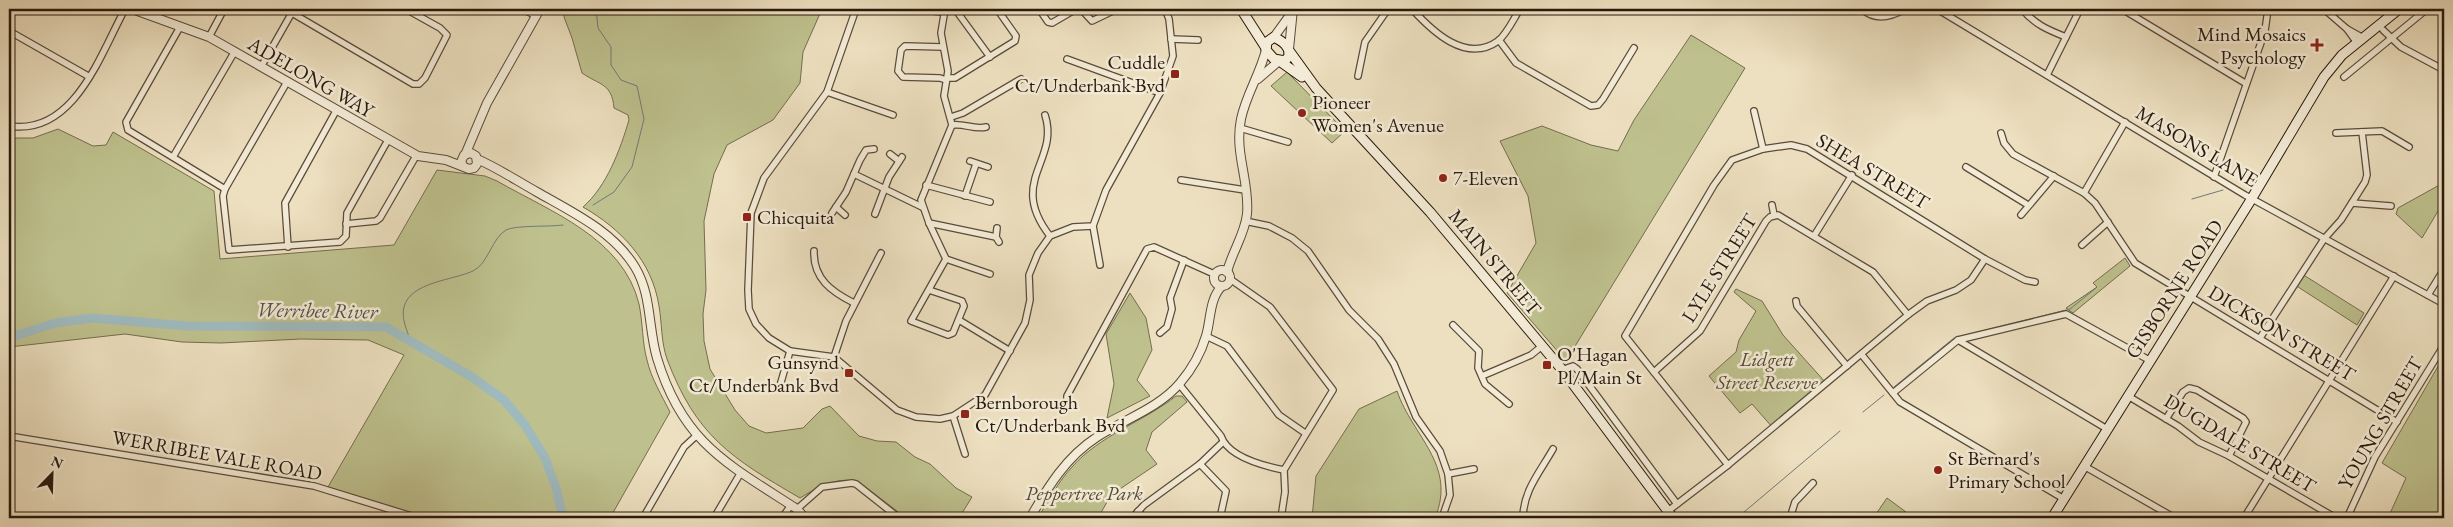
<svg xmlns="http://www.w3.org/2000/svg" width="2453" height="527" font-family="'EB Garamond',serif">
<style>
.green{fill:#bec18e;stroke:#746d4e}
.lines{fill:none;stroke-linecap:round;stroke-linejoin:round}
.stream{stroke:#707a77;stroke-width:1}
.river{stroke:#9fbabe;stroke-width:9}
.minor-casing{stroke:#5a4b3a;stroke-width:8}
.tertiary-casing{stroke:#5a4b3a;stroke-width:10}
.secondary-casing{stroke:#29190d;stroke-width:11}
.minor{stroke:#f3ebd6;stroke-width:5.5}
.tertiary{stroke:#f3ebd6;stroke-width:8}
.secondary{stroke:#f3ebd6;stroke-width:9}
.poi-dot{fill:#8f2418;stroke:#f3ebd6;stroke-width:2}
.labels{text-anchor:middle;dominant-baseline:central;stroke-width:5;stroke-linejoin:round;paint-order:stroke}
.poi-label{font-size:20px;fill:#29190d;stroke:#f3ebd6;text-anchor:start}
.street-label{font-size:20px;fill:#29190d;stroke:#f3ebd6}
.park-label{font-size:20px;font-style:italic;fill:#564b34;stroke:#f3ebd6}
.water-label{font-size:21px;font-style:italic;fill:#52514b;stroke:#f3ebd6}
</style>
<rect width="100%" height="100%" fill="#ede0c0"/>
<filter id="stains"><feTurbulence type="fractalNoise" baseFrequency=".004" numOctaves="4"/><feColorMatrix values="0 0 0 0 .2 0 0 0 0 .09 0 0 0 0 .02 0 0 0 .5 -.17"/></filter>
<radialGradient id="worn" r=".72"><stop offset=".6" stop-color="#630" stop-opacity="0"/><stop offset="1" stop-color="#630" stop-opacity=".3"/></radialGradient>
<g class="green">
<path d="M565,9H822L803,52L800,83L773,120L727,145L714,174L704,221L706,290L703,314L704,341L710,369L735,410L749,426L766,433L803,428L822,409L830,406L859,436L877,441L896,442L915,457L930,464L956,488L972,497L959,518H906L859,482C837,476 818,487 800,498C731,458 696,436 667,359C661,342 662,323 659,306C652,261 621,229 583,207C607,186 620,150 629,120L628,115L614,108C612,83 599,85 582,73L572,38L564,17Z"/>
<path d="M1691,35L1745,68L1566,361L1507,293L1536,243L1528,196L1500,141L1542,126L1591,145L1618,151L1634,120Z"/>
<path d="M1287,72L1345,131L1332,143L1271,86Z"/>
<path d="M58,129L93,146L106,145L113,132L214,191L220,259L394,245L437,170L485,176L497,181C551,212 623,238 639,304C643,323 642,342 647,360C651,378 662,396 670,412L610,518L423,517L328,487L404,355L368,340L301,339L221,343L182,342L125,334L9,347V138H33Z"/>
<path d="M2443,183L2444,201L2422,238L2396,214L2398,208Z"/>
<path d="M2125,258L2130,266L2073,313L2066,308L2097,287L2093,283Z"/>
<path d="M2302,274L2364,313L2357,325L2295,285Z"/>
<path d="M1736,289L1762,301L1783,335L1826,383L1773,428L1752,404L1740,413L1709,376L1736,352L1739,340L1756,311L1734,292Z"/>
<path d="M1130,293L1146,318L1152,350L1137,380L1150,396L1107,418L1114,384L1106,334Z"/>
<path d="M2444,356V518H2388L2406,478L2382,463Z"/>
<path d="M1397,391C1413,437 1457,465 1435,518H1312L1316,476L1359,409Z"/>
<path d="M1176,396H1182L1187,402L1152,432L1146,450L1157,464L1111,495L1098,518H1038C1048,501 1058,482 1072,467C1100,435 1143,422 1176,396Z"/>
<path d="M1887,498L1906,512L1901,518L1874,517Z"/>
</g>
<g class="lines">
<g class="stream">
<path d="M2192,199L2223,190"/>
<path d="M593,205L614,192L632,167L644,119L637,86L621,80L611,65V47L598,28L596,9"/>
<path d="M410,340C407,330 401,318 404,307C410,282 454,280 473,271C488,264 492,238 506,230C516,225 550,227 563,225"/>
<path d="M1894,387L1954,338L2070,309L2096,288"/>
<path d="M1863,412L1884,395"/>
<path d="M1737,518L1840,431"/>
</g>
<path class="river" d="M9,338L55,323L93,318L187,326L386,327L472,377L504,400L525,425L545,458L556,488L563,518"/>
<defs>
<g id="minor">
<path d="M523,9L536,16"/>
<path d="M856,9L827,92L764,178L751,213L748,290L749,309L756,324L769,338L790,351L834,357L897,410L916,417L940,419L953,416L985,395L1025,323L1030,300L1029,275L1038,253L1050,236L1073,227L1093,226L1106,190L1160,93L1173,56L1169,19L1165,9"/>
<path d="M910,9L944,12"/>
<path d="M955,9L990,57"/>
<path d="M1039,9L1048,22L1052,23L1076,9"/>
<path d="M1081,9L1092,21L1117,9"/>
<path d="M1412,9C1432,31 1466,64 1498,41C1507,34 1514,18 1520,9"/>
<path d="M1862,9C1875,21 1891,17 1905,9"/>
<path d="M1937,9L2245,195L2444,304"/>
<path d="M2022,9C2034,24 2048,30 2066,37"/>
<path d="M2122,9L2245,83"/>
<path d="M2324,9L2347,29L2363,38"/>
<path d="M292,13L413,84H419L425,78L447,35L440,28L406,9"/>
<path d="M154,17L158,9"/>
<path d="M180,27L126,122L128,130L225,189"/>
<path d="M2347,29L2357,43"/>
<path d="M2383,30L2401,47L2444,70"/>
<path d="M9,31L88,76"/>
<path d="M209,37L224,9"/>
<path d="M1171,39L1198,40"/>
<path d="M1499,40L1516,63L1591,106L1598,105L1603,99L1634,48"/>
<path d="M943,47L905,46L901,50L898,71L903,77L940,78L946,80"/>
<path d="M1067,59L1160,93"/>
<path d="M261,67L294,9"/>
<path d="M2047,75L2080,9"/>
<path d="M1358,76L1365,42L1388,9"/>
<path d="M2344,77L2427,9"/>
<path d="M948,78H955L1015,41L1016,36L997,9"/>
<path d="M287,82L225,189L223,196L229,250L340,242L346,236L347,213L388,140"/>
<path d="M827,92L893,115"/>
<path d="M1754,111L1763,149"/>
<path d="M1045,115C1060,161 1007,181 1050,236"/>
<path d="M951,117L963,113L1021,79"/>
<path d="M952,125C964,123 974,130 986,127"/>
<path d="M9,126C74,136 100,55 125,9"/>
<path d="M1240,128L1288,142"/>
<path d="M2001,133L2004,143L2013,154L2084,193L2095,203L2135,263L2397,422"/>
<path d="M2336,133L2382,131L2409,147"/>
<path d="M890,154L899,161"/>
<path d="M173,157L235,51"/>
<path d="M970,161L988,167"/>
<path d="M1966,167L2028,205"/>
<path d="M854,174L922,207"/>
<path d="M2214,177L2265,31L2268,9"/>
<path d="M1181,180L1245,190"/>
<path d="M926,185L990,202"/>
<path d="M2084,193L2125,122"/>
<path d="M965,196L976,164"/>
<path d="M2352,203L2391,206"/>
<path d="M1772,205L1774,215"/>
<path d="M836,207L845,215"/>
<path d="M832,213L846,192L860,160L866,150L874,149"/>
<path d="M875,214L889,177L902,157"/>
<path d="M2021,215L2054,176"/>
<path d="M1245,221L1269,226L1292,238L1308,251L1349,310L1378,339L1394,364L1416,417L1440,451L1448,474L1450,495L1442,518"/>
<path d="M929,223L996,237"/>
<path d="M346,224L376,221L380,218L416,156"/>
<path d="M1093,226L1100,265"/>
<path d="M997,228L996,237L999,242"/>
<path d="M1814,236L1852,175"/>
<path d="M2082,245L2108,222"/>
<path d="M288,247L285,203L336,111"/>
<path d="M814,251C813,279 832,292 854,303"/>
<path d="M946,259L990,274"/>
<path d="M1230,279L1270,307L1333,390L1284,470L1285,492L1281,518"/>
<path d="M929,290L962,301L964,306L953,333L948,335L911,321L946,259L929,223L921,200L952,125L944,96L948,71L941,33L945,9"/>
<path d="M2428,295L2444,269"/>
<path d="M1796,301L1797,306L1847,366"/>
<path d="M959,320L1010,351"/>
<path d="M1453,325L1479,351L1478,368L1485,384L1509,404"/>
<path d="M1160,333L1167,327L1172,309L1170,298L1184,260"/>
<path d="M1206,336L1227,346L1279,415L1305,433"/>
<path d="M2260,338L2324,239L2341,220L2365,182L2367,175L2362,132"/>
<path d="M1958,340L2107,429"/>
<path d="M1862,355L1900,402L2064,499"/>
<path d="M834,357L846,321L881,253"/>
<path d="M1564,372L1567,368L1573,366L1577,369L1677,504"/>
<path d="M1654,372L1700,331L1766,221L1770,217L1778,215L1873,272L1908,315"/>
<path d="M1482,376L1531,355L1542,346"/>
<path d="M1179,384L1221,436C1228,457 1264,466 1284,470"/>
<path d="M779,389L790,351"/>
<path d="M1893,393L1958,340L2066,314L2149,360"/>
<path d="M2128,396L2178,426L2199,442L2229,456L2336,518"/>
<path d="M1067,405V396L1147,249L1154,247L1214,274"/>
<path d="M953,416L965,454"/>
<path d="M2166,419L2183,392L2189,388L2197,390L2243,418L2246,422L2229,456"/>
<path d="M9,436L314,486L418,518"/>
<path d="M1200,464L1226,491L1220,518"/>
<path d="M1728,465L1625,336L1714,185L1732,160L1763,149L1791,145L1807,149L1985,259L2025,280L2035,282"/>
<path d="M2084,466L2175,518"/>
<path d="M1448,474L1474,469"/>
<path d="M797,509L822,487L852,483L856,484L899,518"/>
<path d="M1138,511L1144,518"/>
<path d="M1668,511L1728,465L1909,314L1927,301L1956,290L1971,280L1985,259"/>
<path d="M2008,516L2011,518"/>
<path d="M643,518L684,447L696,436"/>
<path d="M714,518L740,474"/>
<path d="M782,518L791,505"/>
<path d="M1132,518L1144,505L1200,464L1223,442"/>
<path d="M1523,518C1523,491 1540,472 1553,449"/>
<path d="M1790,518L1795,502L1813,483"/>
<path d="M2244,518L2394,276"/>
<path d="M2347,518L2375,457L2444,345"/>
</g>
<g id="tertiary">
<path d="M132,9L209,37L418,156L446,160L469,169L474,168L477,164L476,156L471,153L464,155L461,162L464,167"/>
<path d="M1274,37L1290,15"/>
<path d="M1289,49L1293,9"/>
<path d="M1258,79L1279,61"/>
<path d="M465,155L487,103L540,9"/>
<path d="M477,159C498,168 517,181 537,192C572,212 613,231 635,267C652,295 648,328 657,358C683,444 728,464 797,509L805,518"/>
<circle cx="1222" cy="278" r="8"/>
<path d="M1227,272C1232,252 1245,234 1247,214C1250,182 1234,153 1241,119C1246,95 1260,74 1266,50"/>
<path d="M1030,518C1048,487 1066,457 1097,437C1125,419 1159,408 1180,383C1192,369 1201,353 1206,336C1211,320 1209,299 1222,286"/>
</g>
<g id="secondary">
<path d="M1241,9L1266,48"/>
<path d="M1274,37C1282,41 1290,46 1289,56L1285,61L1274,59L1266,50L1267,42Z"/>
<path d="M1290,52L1316,88L1430,212L1564,372L1673,518"/>
<path d="M1281,62L1302,77"/>
<path d="M2052,518L2249,203L2324,77L2342,55L2399,9"/>
</g>
</defs>
<use href="#minor" class="minor-casing"/>
<use href="#tertiary" class="tertiary-casing"/>
<use href="#secondary" class="secondary-casing"/>
<use href="#minor" class="minor"/>
<use href="#tertiary" class="tertiary"/>
<use href="#secondary" class="secondary"/>
</g>
<g class="poi-dot">
<path d="M2314.5 37.5h5v5h5v5h-5v5h-5v-5h-5v-5h5z"/>
<rect x="1170" y="69" width="10" height="10" rx="2.5"/>
<circle cx="1302" cy="113" r="5"/>
<circle cx="1443" cy="178" r="5"/>
<rect x="742" y="212" width="10" height="10" rx="2.5"/>
<rect x="1542" y="360" width="10" height="10" rx="2.5"/>
<rect x="844" y="368" width="10" height="10" rx="2.5"/>
<rect x="960" y="409" width="10" height="10" rx="2.5"/>
<circle cx="1938" cy="470" r="5"/>
</g>
<g class="labels">
<g class="poi-label">
<text x="2306" y="34" text-anchor="end">Mind Mosaics<tspan x="2306" dy="23">Psychology</tspan></text>
<text x="1165" y="62" text-anchor="end">Cuddle<tspan x="1165" dy="23">Ct/Underbank Bvd</tspan></text>
<text x="1312" y="102">Pioneer<tspan x="1312" dy="23">Women's Avenue</tspan></text>
<text x="1453" y="178">7-Eleven</text>
<text x="757" y="217">Chicquita</text>
<text x="1557" y="354">O'Hagan<tspan x="1557" dy="23">Pl/Main St</tspan></text>
<text x="839" y="362" text-anchor="end">Gunsynd<tspan x="839" dy="23">Ct/Underbank Bvd</tspan></text>
<text x="975" y="402">Bernborough<tspan x="975" dy="23">Ct/Underbank Bvd</tspan></text>
<text x="1948" y="458">St Bernard's<tspan x="1948" dy="23">Primary School</tspan></text>
</g>
<g class="street-label">
<text transform="translate(311 77) rotate(30)">ADELONG WAY</text>
<text transform="translate(2197 146) rotate(31)">MASONS LANE</text>
<text transform="translate(1873 171) rotate(31)">SHEA STREET</text>
<text transform="translate(1495 262) rotate(50)">MAIN STREET</text>
<text transform="translate(1719 268) rotate(-58)">LYLE STREET</text>
<text transform="translate(2174 289) rotate(-57)">GISBORNE ROAD</text>
<text transform="translate(2282 333) rotate(31)">DICKSON STREET</text>
<text transform="translate(2380 423) rotate(-60)">YOUNG STREET</text>
<text transform="translate(2240 443) rotate(31)">DUGDALE STREET</text>
<text transform="translate(217 455) rotate(10)">WERRIBEE VALE ROAD</text>
</g>
<g class="park-label">
<text x="1767" y="359">Lidgett<tspan x="1767" dy="23">Street Reserve</tspan></text>
<text x="1084" y="493">Peppertree Park</text>
</g>
<g class="water-label">
<text transform="translate(317 310) rotate(1)">Werribee River</text>
</g>
</g>
<rect width="2453" height="527" fill="none" stroke="#ede0c0" stroke-width="30"/>
<rect x="10" y="10" width="2433" height="507" fill="none" stroke="#29190d" stroke-width="2.5"/>
<rect x="15" y="15" width="2423" height="497" fill="none" stroke="#29190d"/>
<g transform="translate(52 474) rotate(23)" stroke="#f3ebd6" stroke-width="4" paint-order="stroke">
<path d="M0-4L9 19L0 12L-9 19Z" fill="#29190d"/>
<text y="-8" font-size="14" font-weight="bold" text-anchor="middle" fill="#29190d">N</text>
</g>
<rect width="100%" height="100%" filter="url(#stains)"/>
<rect width="100%" height="100%" fill="url(#worn)"/>
</svg>
